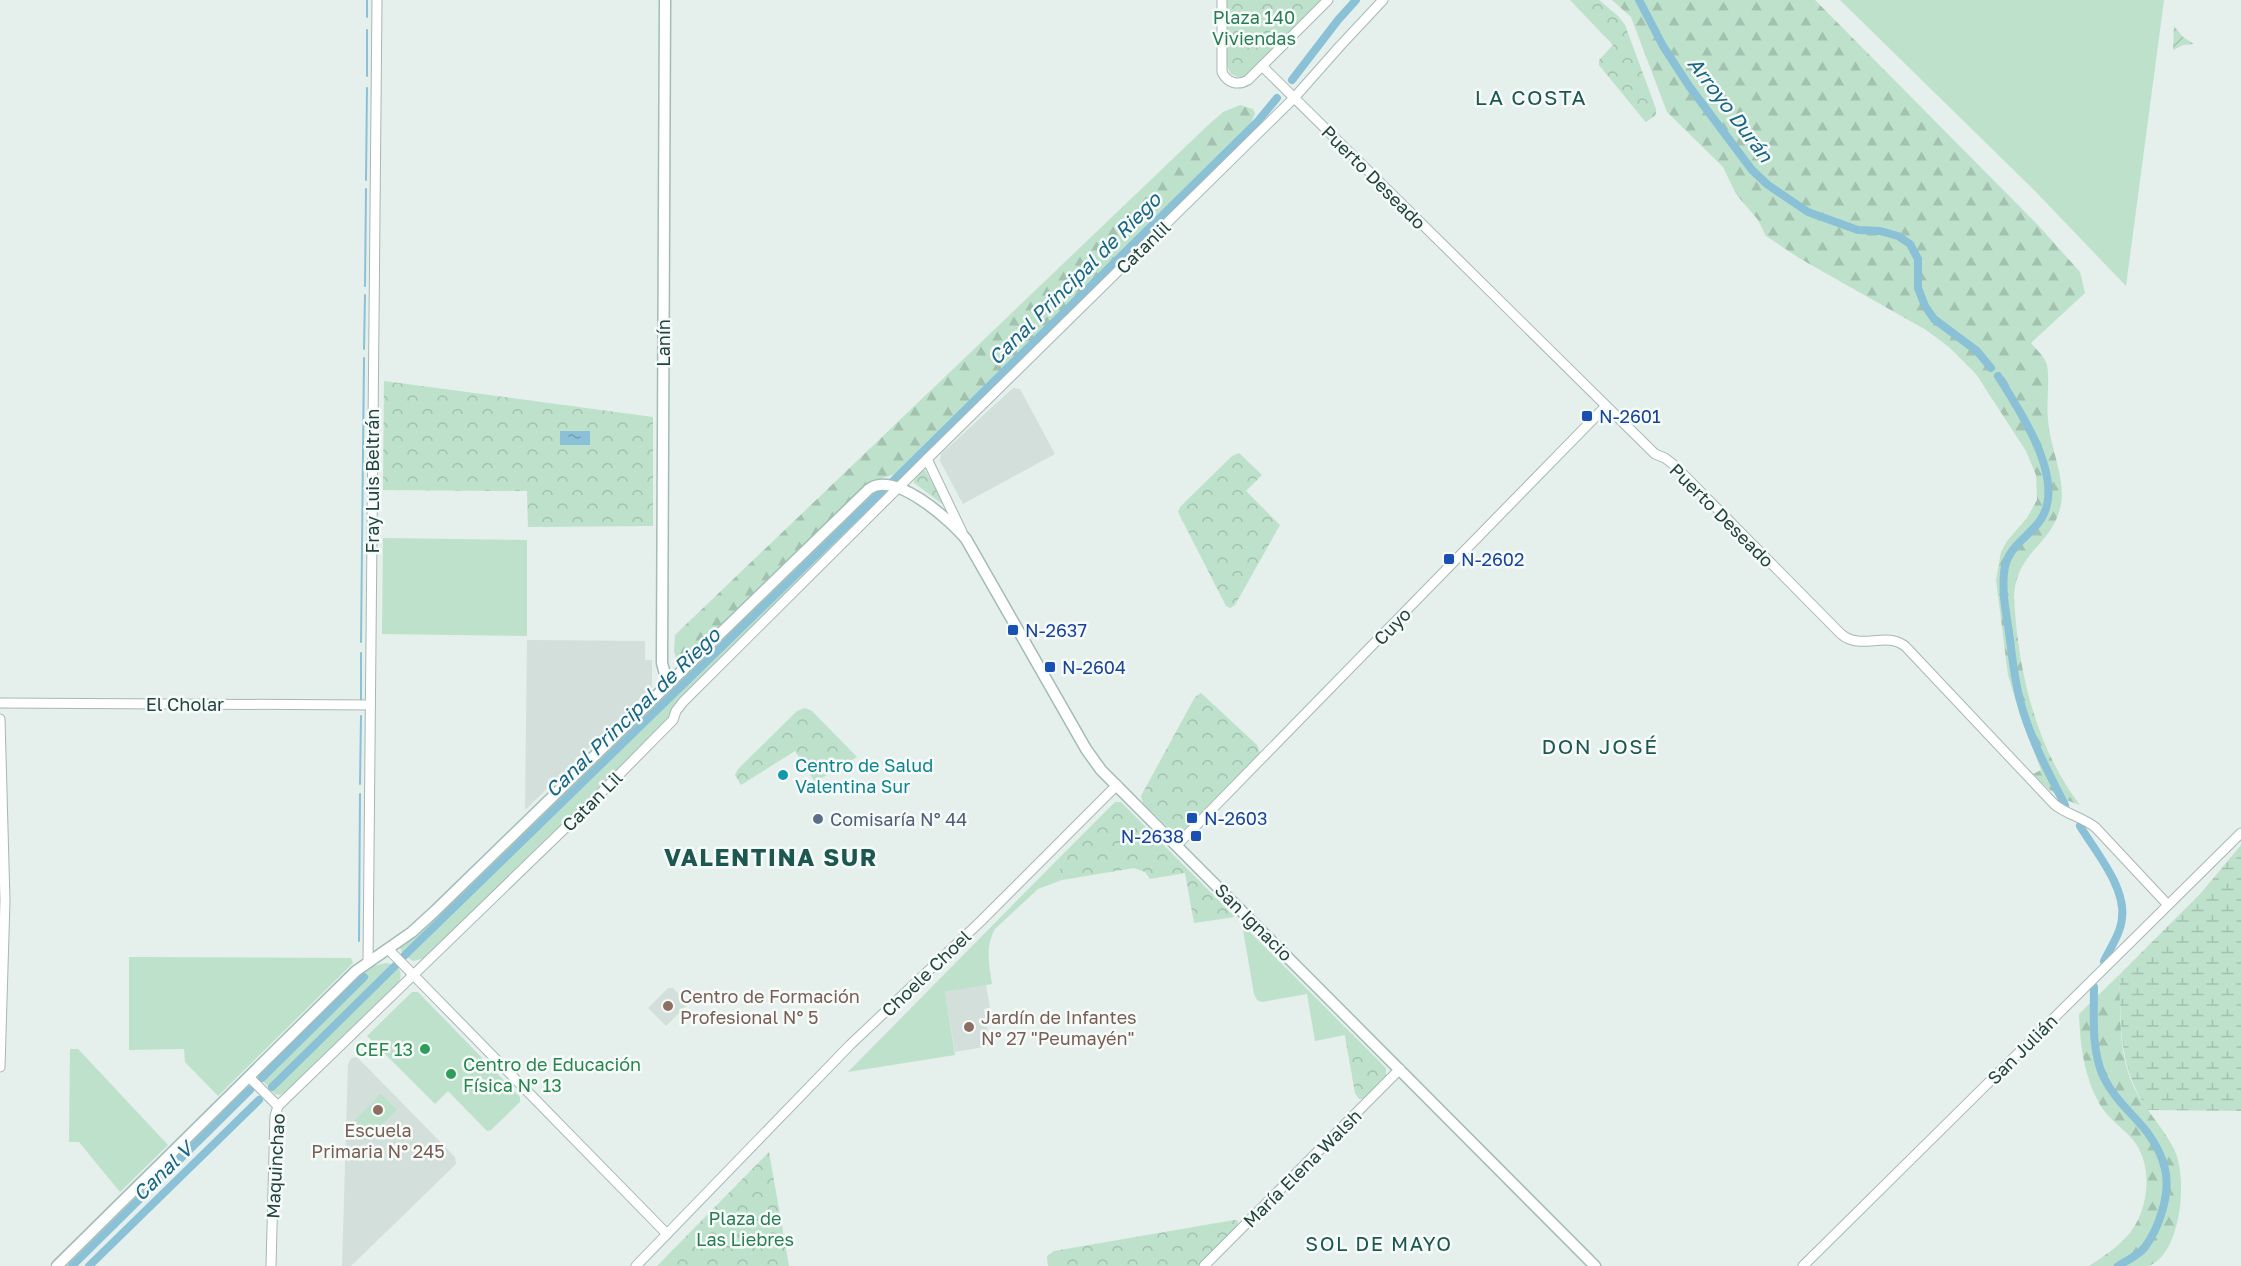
<svg xmlns="http://www.w3.org/2000/svg" width="2241" height="1266" font-family="'Golos Text',sans-serif">
<style>
.built{fill:#d3dfdb}
.grass{fill:#bde1cb}
.forest{fill:url(#forest-firs)}
.wetland{fill:url(#wetland-marsh)}
.park{fill:url(#park-crowns)}
.garden{fill:url(#garden-furrows)}
.water{fill:url(#water-ripples)}
.lines{fill:none;stroke-linecap:round;stroke-linejoin:round}
.stream{stroke:#8ac1d7;stroke-width:2}
.canal{stroke:#8ac1d7;stroke-width:8}
.tertiary-casing{stroke:#a7b8b4;stroke-width:11}
.secondary-casing{stroke:#a2bcb6;stroke-width:13}
.tertiary{stroke:#fff;stroke-width:9}
.secondary{stroke:#fff;stroke-width:10}
.transit-dot{fill:#1a4fb4;stroke:#f6fbf9;stroke-width:2}
.culture-dot{fill:#0f9aa8;stroke:#f6fbf9;stroke-width:2}
.service-dot{fill:#5c6f8a;stroke:#f6fbf9;stroke-width:2}
.education-dot{fill:#8d6e63;stroke:#f6fbf9;stroke-width:2}
.leisure-dot{fill:#2e9e5b;stroke:#f6fbf9;stroke-width:2}
.labels{text-anchor:middle;dominant-baseline:central;stroke-width:5;stroke-linejoin:round;paint-order:stroke}
.park-label{font-size:18px;fill:#297d54;stroke:#f6fbf9}
.street-label{font-size:18px;fill:#22433e;stroke:#f6fbf9}
.transit-label{font-size:18px;fill:#164399;stroke:#f6fbf9;text-anchor:start}
.culture-label{font-size:18px;fill:#0d838f;stroke:#f6fbf9;text-anchor:start}
.service-label{font-size:18px;fill:#4e5e75;stroke:#f6fbf9;text-anchor:start}
.education-label{font-size:18px;fill:#785e54;stroke:#f6fbf9;text-anchor:start}
.leisure-label{font-size:18px;fill:#27864d;stroke:#f6fbf9;text-anchor:end}
.water-label{font-size:20px;font-style:italic;fill:#176484;stroke:#f6fbf9}
.neighbourhood-label{font-size:20px;letter-spacing:1.5px;fill:#1c5750;stroke:#f6fbf9}
.quarter-label{font-size:21px;letter-spacing:1.5px;fill:#1c5750;stroke:#f6fbf9}
.district-label{font-size:24px;font-weight:bold;letter-spacing:1.5px;fill:#1c5750;stroke:#f6fbf9}
</style>
<defs>
<pattern id="forest-firs" width="22" height="20" patternUnits="userSpaceOnUse" patternTransform="scale(1.5)"><rect width="22" height="20" fill="#bde1cb"/><path d="M5 1l3.5 6h-7zM16 11l3.5 6h-7z" fill="#a2c2af"/></pattern>
<pattern id="wetland-marsh" width="20" height="14" patternUnits="userSpaceOnUse" patternTransform="scale(1.5)"><rect width="20" height="14" fill="#bde1cb"/><path d="M1 5h8M5 5V1M11 12h8M15 12V8" fill="none" stroke="#a2c2af"/></pattern>
<pattern id="park-crowns" width="20" height="18" patternUnits="userSpaceOnUse" patternTransform="scale(1.5)"><rect width="20" height="18" fill="#bde1cb"/><path d="M2 6a3 3 0 1 1 6 0M12 15a3 3 0 1 1 6 0" fill="none" stroke="#a2c2af"/></pattern>
<pattern id="garden-furrows" width="10" height="10" patternUnits="userSpaceOnUse" patternTransform="scale(1.5)"><rect width="10" height="10" fill="#bde1cb"/><path d="M-1 1l2-2M0 10L10 0M9 11l2-2" fill="none" stroke="#a2c2af"/></pattern>
<pattern id="water-ripples" width="26" height="14" patternUnits="userSpaceOnUse" patternTransform="scale(1.5)"><rect width="26" height="14" fill="#8ac1d7"/><path d="M2 4q2-2 4 0t4 0M15 11q2-2 4 0t4 0" fill="none" stroke="#709eb0"/></pattern>
</defs>
<rect width="100%" height="100%" fill="#e5efec"/>
<g class="built">
<path d="M1013,388L1020,389L1055,454L963,504L940,461L941,454Z"/>
<path d="M527,640L645,641V660H652V687L525,810Z"/>
<path d="M986,985L990,1008L984,1009L990,1046L955,1052L945,992Z"/>
<path d="M668,988H673L688,1004L666,1026L648,1008Z"/>
<path d="M357,1057L455,1157L456,1164L351,1266H342L348,1064L351,1058Z"/>
</g>
<g class="grass">
<path d="M1840,0H2164L2126,286L2035,191Z"/>
<path d="M876,490L883,492V497L666,722L425,958L413,961L402,954L400,947L870,494Z"/>
<path d="M383,538L527,540V636L382,634Z"/>
<path d="M1058,859L1062,880L1038,889L995,929C985,947 989,964 992,984L945,992L955,1055L848,1072Z"/>
<path d="M1242,924L1343,1025L1345,1035L1315,1041L1307,994L1262,1002L1257,1000L1254,994Z"/>
<path d="M129,957L351,958L353,963L218,1096L185,1062L184,1049L129,1050Z"/>
<path d="M386,963C397,964 404,970 399,982L284,1093L280,1095L275,1094L260,1078V1073L354,981L370,967Z"/>
<path d="M412,992H418L520,1097V1102L491,1130L487,1131L448,1091L435,1104L367,1036Z"/>
<path d="M70,1049H78L168,1145L120,1192L79,1142H69Z"/>
<path d="M381,1094L397,1110L365,1141L350,1125Z"/>
</g>
<g class="forest">
<path d="M1612,0H1815L2038,225L2080,272L2085,293L2031,343C2036,349 2045,357 2047,365C2050,382 2046,402 2048,420C2050,451 2070,485 2058,515C2046,547 2018,553 2014,594C2017,667 2035,747 2080,805C2060,799 2047,790 2033,774L2041,770L2021,718L2008,675L1996,580L2001,552L2007,541L2027,518L2037,500L2036,475L2026,451L1976,374L1949,347L1926,330L1799,258L1766,236L1758,220L1736,194L1723,167L1667,112L1631,17Z"/>
<path d="M1240,105L1253,109L1255,114L1251,123L896,474L875,480L864,486L688,656L681,659L676,657L674,652L675,635L1205,128L1223,112Z"/>
<path d="M2119,975C2121,1007 2118,1044 2129,1075C2138,1103 2161,1123 2174,1149C2188,1176 2182,1253 2149,1266C2141,1266 2100,1266 2089,1266C2103,1257 2118,1247 2129,1234C2149,1210 2154,1165 2133,1140C2122,1127 2108,1119 2099,1103C2084,1076 2080,1045 2079,1014Z"/>
</g>
<path class="wetland" d="M2241,845V1111L2148,1110C2117,1065 2122,1027 2119,975L2201,893Z"/>
<g class="park">
<path d="M1227,0H1322L1248,74L1240,78L1231,74L1227,66Z"/>
<path d="M1570,0H1599L1618,16L1625,25L1656,109V115L1646,122L1643,119L1599,65V60L1613,45Z"/>
<path d="M384,381L653,417V526L528,527L527,491L383,490Z"/>
<path d="M1239,453L1262,475L1246,491L1280,525L1235,605L1230,608L1226,606L1178,512L1180,507L1232,456Z"/>
<path d="M925,470L943,502L942,504L913,482L921,471Z"/>
<path d="M1201,693L1257,745L1260,753L1181,833L1175,834L1143,803L1141,796L1195,697Z"/>
<path d="M805,708L812,711L857,757L815,782L795,751L741,785L735,775L738,769L797,711Z"/>
<path d="M1115,802H1121L1235,917L1194,923L1185,873L1150,879L1145,872L1134,868L1062,880L1058,859Z"/>
<path d="M1343,1025L1386,1068V1078L1365,1099H1359L1355,1093Z"/>
<path d="M769,1152L789,1266H657Z"/>
<path d="M1234,1220L1238,1221L1237,1227L1198,1266H1048L1047,1256L1054,1251Z"/>
</g>
<path class="garden" d="M2174,26L2183,37L2194,44L2183,45L2173,50Z"/>
<rect class="water" x="560" y="431" width="30" height="14"/>
<g class="lines">
<g class="stream">
<path d="M367,17V0"/>
<path d="M367,76V30"/>
<path d="M366,180L367,88"/>
<path d="M365,286L366,189"/>
<path d="M364,349L365,295"/>
<path d="M361,642L364,358"/>
<path d="M361,701V653"/>
<path d="M360,784L361,716"/>
<path d="M359,941L360,794"/>
</g>
<g class="canal">
<path d="M1639,0L1663,46L1689,86L1752,170L1768,185L1808,212L1858,230L1880,231L1898,236L1910,244L1918,259V288L1925,306L1934,319L1977,351L1991,368"/>
<path d="M1292,80L1338,20L1356,0"/>
<path d="M1998,376C2020,411 2069,483 2039,522C2026,539 2006,548 2004,573C2002,593 2006,613 2009,632C2012,655 2014,678 2020,700C2029,736 2048,772 2065,805"/>
<path d="M893,481L1258,121L1277,98"/>
<path d="M2080,826C2095,851 2126,887 2122,918C2121,932 2111,947 2104,961"/>
<path d="M404,956L882,491"/>
<path d="M2094,987C2094,1016 2091,1051 2104,1078C2115,1100 2132,1113 2147,1132C2155,1143 2162,1155 2165,1169C2171,1193 2159,1228 2145,1247C2138,1256 2127,1260 2118,1266"/>
<path d="M262,1078L364,977"/>
<path d="M272,1087L396,965"/>
<path d="M72,1266L250,1090"/>
<path d="M89,1266L259,1100"/>
</g>
<defs>
<g id="tertiary">
<path d="M1222,0V72C1227,83 1238,86 1248,80L1328,0"/>
<path d="M1262,66L1655,454L1665,458L1674,465L1841,634C1861,651 1885,631 1905,646L2054,804C2067,815 2083,817 2096,828L2168,905"/>
<path d="M927,459L962,532"/>
<path d="M0,703L370,705"/>
<path d="M0,719L5,901L0,1067"/>
<path d="M1177,845L1606,406"/>
<path d="M388,949L667,1234"/>
<path d="M368,962L377,0"/>
<path d="M249,1077L278,1106"/>
<path d="M271,1266L275,1116L278,1106L591,803L673,720L676,711L683,702L927,459L1294,98L1340,46L1383,0"/>
<path d="M636,1266L850,1045L981,921L1117,785"/>
<path d="M1204,1266L1400,1069"/>
<path d="M1803,1266L2241,833"/>
</g>
<g id="secondary">
<path d="M665,0L662,663L668,685"/>
<path d="M57,1266L356,971L412,932L436,910L869,489C895,470 950,520 966,539L1086,749L1101,770L1595,1266"/>
</g>
</defs>
<use href="#tertiary" class="tertiary-casing"/>
<use href="#secondary" class="secondary-casing"/>
<use href="#tertiary" class="tertiary"/>
<use href="#secondary" class="secondary"/>
</g>
<g class="transit-dot">
<rect x="1581" y="410" width="12" height="12" rx="3"/>
<rect x="1443" y="553" width="12" height="12" rx="3"/>
<rect x="1007" y="624" width="12" height="12" rx="3"/>
<rect x="1044" y="661" width="12" height="12" rx="3"/>
<rect x="1186" y="812" width="12" height="12" rx="3"/>
<rect x="1190" y="830" width="12" height="12" rx="3"/>
</g>
<circle class="culture-dot" cx="783" cy="775" r="6"/>
<circle class="service-dot" cx="818" cy="819" r="6"/>
<g class="education-dot">
<circle cx="668" cy="1006" r="6"/>
<circle cx="969" cy="1027" r="6"/>
<circle cx="378" cy="1110" r="6"/>
</g>
<g class="leisure-dot">
<circle cx="425" cy="1049" r="6"/>
<circle cx="451" cy="1074" r="6"/>
</g>
<g class="labels">
<g class="park-label">
<text x="1254" y="17">Plaza 140<tspan x="1254" dy="21">Viviendas</tspan></text>
<text x="745" y="1218">Plaza de<tspan x="745" dy="21">Las Liebres</tspan></text>
</g>
<g class="street-label">
<text transform="translate(1374 177) rotate(45)">Puerto Deseado</text>
<text transform="translate(1143 247) rotate(-44)">Catanlil</text>
<text transform="translate(663 343) rotate(-90)">Lanín</text>
<text transform="translate(372 481) rotate(-90)">Fray Luis Beltrán</text>
<text transform="translate(1722 515) rotate(45)">Puerto Deseado</text>
<text transform="translate(1392 626) rotate(-46)">Cuyo</text>
<text x="185" y="704">El Cholar</text>
<text transform="translate(592 801) rotate(-45)">Catan Lil</text>
<text transform="translate(1254 922) rotate(45)">San Ignacio</text>
<text transform="translate(926 973) rotate(-44)">Choele Choel</text>
<text transform="translate(2022 1049) rotate(-45)">San Julián</text>
<text transform="translate(275 1166) rotate(-87)">Maquinchao</text>
<text transform="translate(1302 1168) rotate(-45)">María Elena Walsh</text>
</g>
<g class="transit-label">
<text x="1599" y="416">N-2601</text>
<text x="1461" y="559">N-2602</text>
<text x="1025" y="630">N-2637</text>
<text x="1062" y="667">N-2604</text>
<text x="1204" y="818">N-2603</text>
<text x="1184" y="836" text-anchor="end">N-2638</text>
</g>
<g class="culture-label">
<text x="795" y="765">Centro de Salud<tspan x="795" dy="21">Valentina Sur</tspan></text>
</g>
<g class="service-label">
<text x="830" y="819">Comisaría N° 44</text>
</g>
<g class="education-label">
<text x="680" y="996">Centro de Formación<tspan x="680" dy="21">Profesional N° 5</tspan></text>
<text x="981" y="1017">Jardín de Infantes<tspan x="981" dy="21">N° 27 "Peumayén"</tspan></text>
<text x="378" y="1130" text-anchor="middle">Escuela<tspan x="378" dy="21">Primaria N° 245</tspan></text>
</g>
<g class="leisure-label">
<text x="413" y="1049">CEF 13</text>
<text x="463" y="1064" text-anchor="start">Centro de Educación<tspan x="463" dy="21">Física N° 13</tspan></text>
</g>
<g class="water-label">
<text transform="translate(1731 109) rotate(53)">Arroyo Durán</text>
<text transform="translate(1074 278) rotate(-45)">Canal Principal de Riego</text>
<text transform="translate(632 712) rotate(-44)">Canal Principal de Riego</text>
<text transform="translate(162 1171) rotate(-44)">Canal V</text>
</g>
<g class="neighbourhood-label">
<text x="1379" y="1243">SOL DE MAYO</text>
</g>
<g class="quarter-label">
<text x="1531" y="97">LA COSTA</text>
<text x="1600" y="746">DON JOSÉ</text>
</g>
<g class="district-label">
<text x="771" y="856">VALENTINA SUR</text>
</g>
</g>
</svg>
